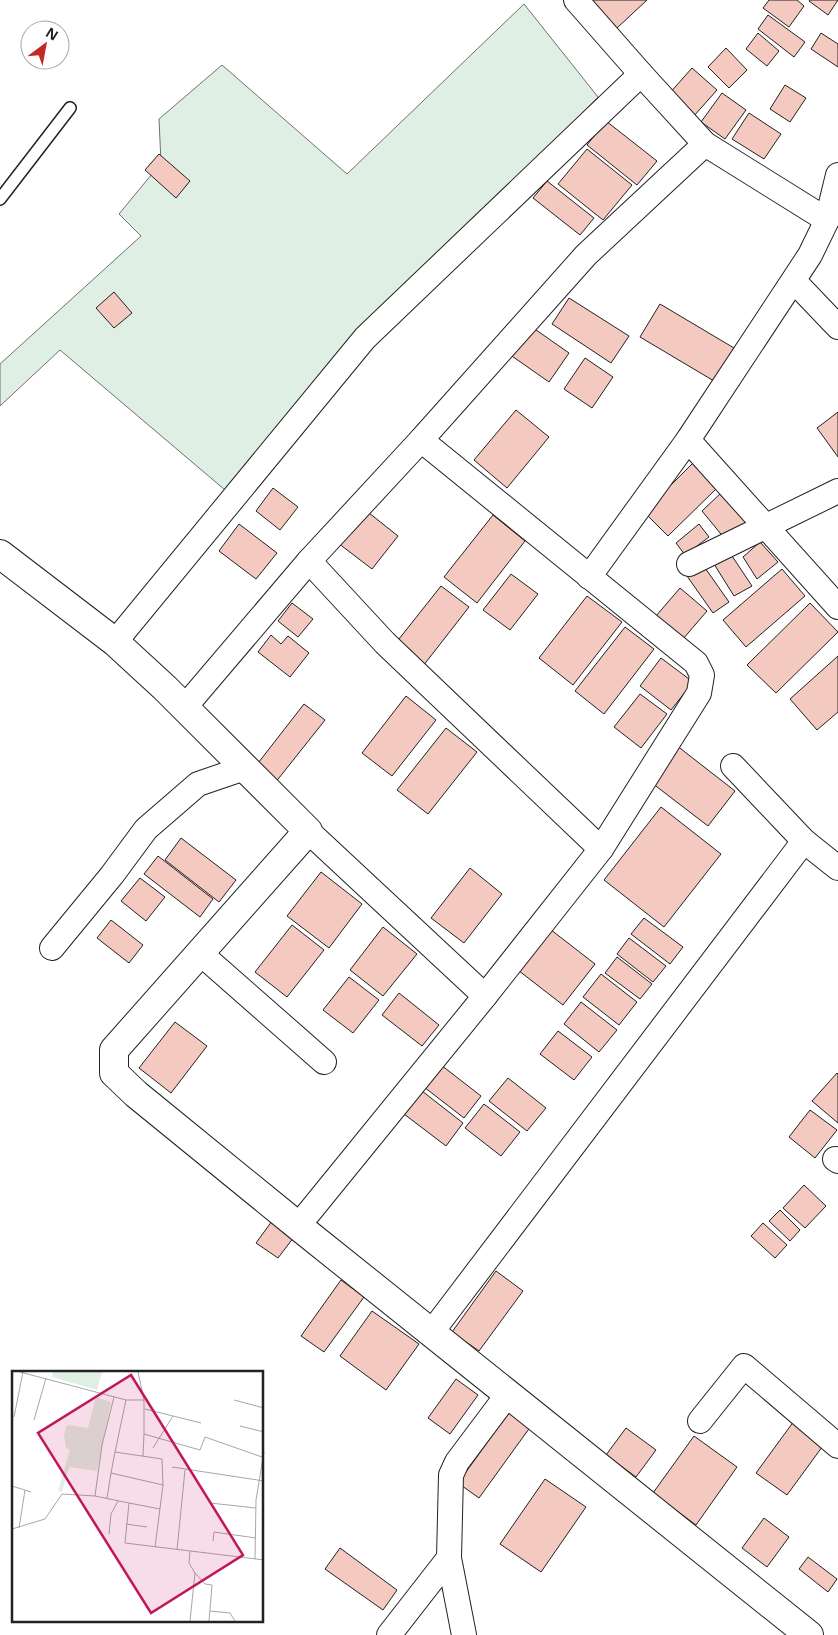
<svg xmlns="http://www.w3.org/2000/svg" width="838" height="1635" font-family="'Noto Sans',sans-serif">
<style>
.green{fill:#e0efe3;stroke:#6f6f6f}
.building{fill:#f3c9c0;stroke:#222}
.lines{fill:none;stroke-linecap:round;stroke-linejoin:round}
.lane-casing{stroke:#222;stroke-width:14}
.street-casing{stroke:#222;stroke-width:26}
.secondary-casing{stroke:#222;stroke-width:30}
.lane{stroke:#fff;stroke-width:11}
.street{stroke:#fff;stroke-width:24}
.secondary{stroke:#fff;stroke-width:28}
.inset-road{fill:none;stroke:#a7a7a7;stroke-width:1}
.view{fill:#c2185b;fill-opacity:0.15;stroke:#c2185b;stroke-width:2.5}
.inset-edge{fill:none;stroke:#222;stroke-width:2.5}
</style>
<rect width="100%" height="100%" fill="#fff"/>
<path class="green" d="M524,4L598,97L225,490L60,350L0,406V364L141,236L119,214L161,163L159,119L222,65L347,174Z"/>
<g class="building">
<path d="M591,0H647L617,28Z"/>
<path d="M769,0H797L804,6L789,27L763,8Z"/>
<path d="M810,0H838L828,15L809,1Z"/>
<path d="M768,15L805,42L794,57L758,29Z"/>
<path d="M758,33L779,51L767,66L746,49Z"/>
<path d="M821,33L838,44V67L811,49Z"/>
<path d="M726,48L747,70L729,88L708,67Z"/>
<path d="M692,68L717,90L693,117L668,95Z"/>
<path d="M785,85L806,98L790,122L770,109Z"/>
<path d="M722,93L746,110L725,139L701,122Z"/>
<path d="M749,113L781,134L764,159L732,139Z"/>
<path d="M606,121L657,161L637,185L587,145Z"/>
<path d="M587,149L632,185L603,220L558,184Z"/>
<path d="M159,154L190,181L176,198L145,170Z"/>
<path d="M547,181L594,218L580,235L533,198Z"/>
<path d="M114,292L132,313L114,328L96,308Z"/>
<path d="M569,298L629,336L611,363L552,324Z"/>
<path d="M660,304L734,348L714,381L640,337Z"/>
<path d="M529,325L569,353L549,382L509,354Z"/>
<path d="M585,358L613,377L592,408L564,389Z"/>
<path d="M516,410L549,437L507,488L474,460Z"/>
<path d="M838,412V457L817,428Z"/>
<path d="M693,463L717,488L668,536L644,512Z"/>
<path d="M273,488L298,507L280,530L256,511Z"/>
<path d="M722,492L747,522L725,539L702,511Z"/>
<path d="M364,509L398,536L372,569L338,543Z"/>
<path d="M493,515L525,541L477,603L444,577Z"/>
<path d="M239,524L277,553L256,579L219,551Z"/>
<path d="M699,524L709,537L685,555L676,543Z"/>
<path d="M760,542L778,562L757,579L743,557Z"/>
<path d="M730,553L752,586L734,596L714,564Z"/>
<path d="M703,565L729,602L713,613L687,576Z"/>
<path d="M782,569L805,596L746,647L723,620Z"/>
<path d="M511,574L538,594L510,630L483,610Z"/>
<path d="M441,586L469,607L423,666L395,644Z"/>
<path d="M680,588L707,611L683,639L656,616Z"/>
<path d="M587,596L622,622L573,685L539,658Z"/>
<path d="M292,603L313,619L298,637L278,621Z"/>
<path d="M810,603L838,632L776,693L747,665Z"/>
<path d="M625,627L654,649L604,714L575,691Z"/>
<path d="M271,635L281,644L288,636L309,653L290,677L258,652Z"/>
<path d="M838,656V712L817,730L790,699Z"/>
<path d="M661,658L693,682L671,710L640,686Z"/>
<path d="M640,694L667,714L641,748L614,727Z"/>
<path d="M406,696L436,720L392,776L362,753Z"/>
<path d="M304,704L325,720L275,783L255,767Z"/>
<path d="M446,728L477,752L428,814L397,790Z"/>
<path d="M676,745L735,791L708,826L648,780Z"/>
<path d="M661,807L721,854L664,927L604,880Z"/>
<path d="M181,838L236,880L219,902L165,860Z"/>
<path d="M158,856L213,899L200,917L144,874Z"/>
<path d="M470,868L502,894L464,943L431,918Z"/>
<path d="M321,872L362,904L329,948L287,916Z"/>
<path d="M140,878L165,897L146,921L121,901Z"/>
<path d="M644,918L683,947L670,964L631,934Z"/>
<path d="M111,920L143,945L129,963L97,938Z"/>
<path d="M292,925L324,950L287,997L255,972Z"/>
<path d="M546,926L595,964L563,1005L514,967Z"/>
<path d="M383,927L417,954L383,996L350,970Z"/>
<path d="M629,938L666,966L653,982L617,954Z"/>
<path d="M617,957L652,984L640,999L605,973Z"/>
<path d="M601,974L637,1002L619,1025L583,997Z"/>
<path d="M349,977L379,1000L353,1033L323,1010Z"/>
<path d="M399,993L439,1025L422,1046L382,1015Z"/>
<path d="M581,1002L617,1030L599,1052L564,1024Z"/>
<path d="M175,1022L207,1046L171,1093L139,1068Z"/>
<path d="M558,1031L592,1057L574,1080L540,1054Z"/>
<path d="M441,1065L481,1096L464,1118L424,1087Z"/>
<path d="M837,1073L838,1074V1123L812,1101Z"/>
<path d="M508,1078L546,1108L527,1131L489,1101Z"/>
<path d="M422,1091L463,1123L446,1146L404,1114Z"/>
<path d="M484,1104L520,1132L501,1156L465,1128Z"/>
<path d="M810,1110L837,1130L815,1158L789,1137Z"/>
<path d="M804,1185L826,1206L805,1228L783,1208Z"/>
<path d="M780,1210L800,1230L790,1241L769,1221Z"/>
<path d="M272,1221L294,1237L278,1258L256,1243Z"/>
<path d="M763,1223L787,1245L775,1258L751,1236Z"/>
<path d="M496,1271L523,1291L479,1351L452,1332Z"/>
<path d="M341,1280L364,1297L324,1352L301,1336Z"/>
<path d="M372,1311L419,1344L386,1390L340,1356Z"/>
<path d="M456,1379L478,1395L450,1434L428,1418Z"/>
<path d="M510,1411L531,1426L479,1498L458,1483Z"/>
<path d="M794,1421L825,1443L787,1495L756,1473Z"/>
<path d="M626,1428L656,1450L636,1477L606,1455Z"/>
<path d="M694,1436L737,1467L696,1525L653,1493Z"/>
<path d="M545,1479L586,1507L541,1572L500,1544Z"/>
<path d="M764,1518L789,1537L767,1567L742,1548Z"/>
<path d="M340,1548L397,1590L383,1610L325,1569Z"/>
<path d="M808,1557L837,1579L828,1592L799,1569Z"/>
</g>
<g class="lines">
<defs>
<path id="lane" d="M0,199L70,108"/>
<g id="street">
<path d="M576,0L641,74L705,144"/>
<path d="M827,220L810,255L688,440L838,607"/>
<path d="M794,281L838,327"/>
<path d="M421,440L309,561L385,643L601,849"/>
<path d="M689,564L838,491"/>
<path d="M589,577L688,440"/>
<path d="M115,642L365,338L641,74"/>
<path d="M184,708L309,561"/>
<path d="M733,766L804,841L838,868"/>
<path d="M308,831L485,996"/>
<path d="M52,948L112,875L146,829L198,784L245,768"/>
<path d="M200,953L324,1062"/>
<path d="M835,1159L838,1161"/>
<path d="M298,1226L485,996L601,849L699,693L702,675L696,663L421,440L586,255L705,144L827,220L838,175"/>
<path d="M431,1333L804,841"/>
<path d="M700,1421L744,1366L838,1446"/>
<path d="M389,1635L449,1558"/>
<path d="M464,1635L449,1558L451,1475L457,1462L508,1394"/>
</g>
<path id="secondary" d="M0,554L115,642L165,688L308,831L114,1050V1073L136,1094L298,1226L809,1635"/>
</defs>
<use href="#lane" class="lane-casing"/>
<use href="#street" class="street-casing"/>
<use href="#secondary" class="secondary-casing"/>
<use href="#lane" class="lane"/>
<use href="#street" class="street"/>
<use href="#secondary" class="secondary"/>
</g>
<g transform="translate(12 1371)">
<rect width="251" height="251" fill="#fff"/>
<path d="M41,1H90L85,19L40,6ZM84,26L99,31L85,100L57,96L50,121L46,120L58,79L54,77L52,64L55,54L76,57Z" fill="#e0efe3"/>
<path class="inset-road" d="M8,1L114,29M126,1L132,29H114L103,81L150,88L151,114L143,176M132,29V63L188,79L193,66L250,86M222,29L252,37M133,38L189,52M2,46L11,1M22,49L34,7M228,55L252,61M141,77L161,45M103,81L99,102L151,114M131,85L132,63M160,96L252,110M0,115L19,121M83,125L90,74L102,26M95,127L99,102M117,132L148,138M198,132L244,137M114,153L135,156M7,157L13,119M0,158L33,148L50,123L83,125L117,132L113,172L252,189M97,163L99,143L106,130M201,170L202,161L244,167M165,179L173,99M178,180L177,192L183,202L193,213L200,214L197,250M243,188L244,129L252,81M198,240L218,242L223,250M178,250L183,202"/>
<path class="view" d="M119,4L231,184L139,242L26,62Z"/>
<rect width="251" height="251" class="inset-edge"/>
</g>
<g transform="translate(45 45) rotate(32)"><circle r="24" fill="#ffffff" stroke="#a7a7a7"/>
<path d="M0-4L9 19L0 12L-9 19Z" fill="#c62828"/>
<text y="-8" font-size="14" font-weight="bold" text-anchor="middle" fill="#222222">N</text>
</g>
</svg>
